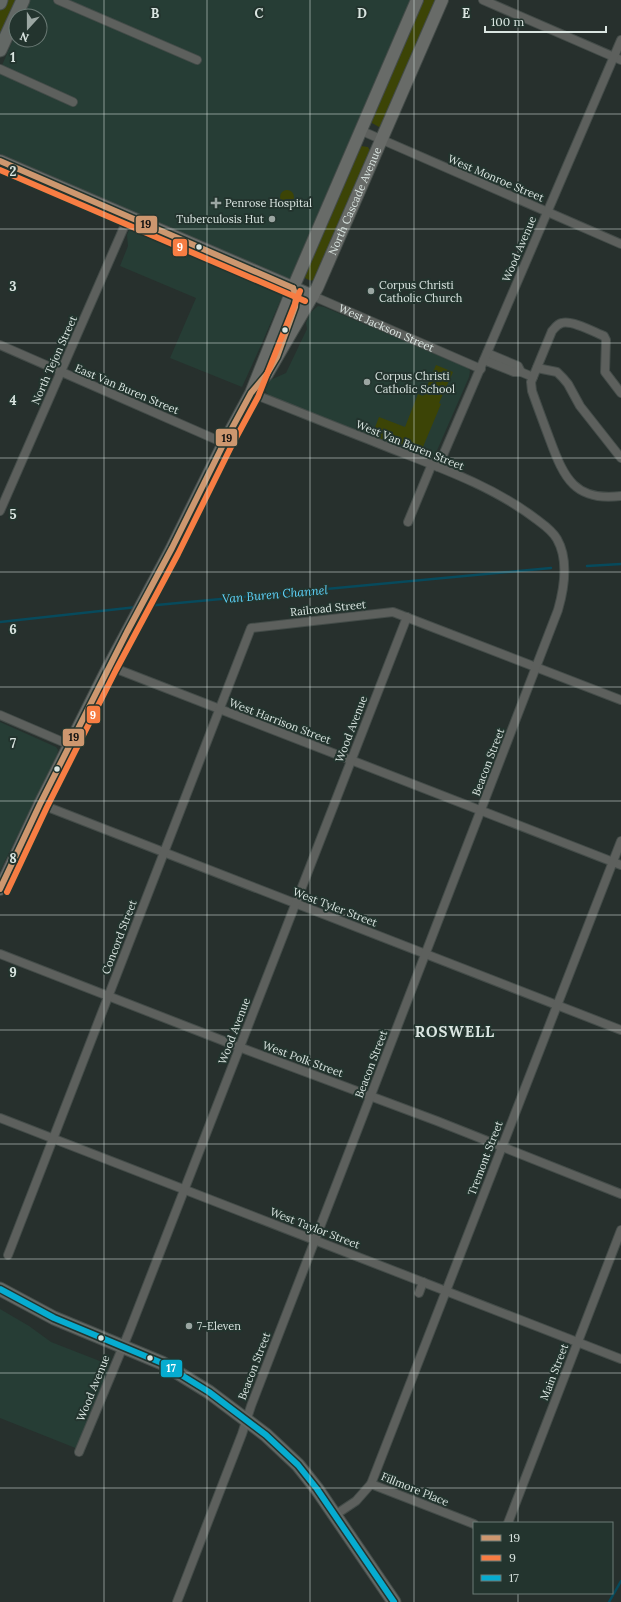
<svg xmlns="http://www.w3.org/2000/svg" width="621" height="1602" font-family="Lora,serif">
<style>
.built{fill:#263d35}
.green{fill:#3c4406}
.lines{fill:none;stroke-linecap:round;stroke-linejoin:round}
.stream{stroke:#074a5c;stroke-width:2.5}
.street-casing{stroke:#444c49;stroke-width:10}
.secondary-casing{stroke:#444c49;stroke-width:14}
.primary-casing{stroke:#444c49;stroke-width:15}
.street{stroke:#5d605d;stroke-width:8}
.secondary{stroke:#686b68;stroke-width:12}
.primary{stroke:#636865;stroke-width:13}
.bus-1-casing{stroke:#23342e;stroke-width:9}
.bus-2-casing{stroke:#23342e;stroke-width:9}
.bus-3-casing{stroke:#23342e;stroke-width:9}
.bus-1{stroke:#cd976f;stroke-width:6}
.bus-2{stroke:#f77d43;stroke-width:6}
.bus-3{stroke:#06acd0;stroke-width:6}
.grid{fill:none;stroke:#dae5e1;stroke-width:1;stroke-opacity:0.55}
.poi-dot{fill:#9ba6a2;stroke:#23342e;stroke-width:1.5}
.bus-dot{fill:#dae5e1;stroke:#23342e;stroke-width:1.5}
.labels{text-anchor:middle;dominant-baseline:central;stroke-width:4;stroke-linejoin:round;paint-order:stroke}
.street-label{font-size:11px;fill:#dae5e1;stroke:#23342e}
.poi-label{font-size:11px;fill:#dae5e1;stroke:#23342e;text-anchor:start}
.water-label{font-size:12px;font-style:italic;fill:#5ed4fc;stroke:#23342e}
.district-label{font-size:15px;font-weight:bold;letter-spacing:1px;fill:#dae5e1;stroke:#23342e}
.grid-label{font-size:13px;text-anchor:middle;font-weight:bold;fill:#dae5e1;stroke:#23342e;stroke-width:4;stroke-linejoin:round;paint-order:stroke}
.line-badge{stroke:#23342e;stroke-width:1.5}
.badge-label{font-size:11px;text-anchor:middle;font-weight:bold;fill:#fff}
.pale-badge-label{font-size:11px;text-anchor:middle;font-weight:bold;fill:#111}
</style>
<rect width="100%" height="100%" fill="#27302d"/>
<g class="built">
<path d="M30,0H410L262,343L242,387L170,358L196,298L120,266L128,246L127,235L135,215L82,192L52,176L0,154V70L16,33V40H40V16H23Z"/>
<path d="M318,306L324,307L468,368L470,371L469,377L435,455L429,458L423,457L270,396L266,392L265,388L268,381L286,373L307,329L306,323L310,313Z"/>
<path d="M0,722L56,747L58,750L57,755L0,871Z"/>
<path d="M0,1309L29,1326L51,1342L110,1365L78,1449L0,1418Z"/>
</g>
<g class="green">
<path d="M3,0H16L0,37V7Z"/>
<path d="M423,0H437L382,125L379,127L372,123V120Z"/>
<path d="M361,146L368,147L371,153L321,268L314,280C310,281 308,280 304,277Z"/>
<circle cx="287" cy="197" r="7"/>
<path d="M436,365L453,372L439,403L441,404L420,454L372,435L379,417L405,427L418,394L423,396Z"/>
</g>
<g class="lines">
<g class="stream">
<path d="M587,566L621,564"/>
<path d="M146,606L551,568"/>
<path d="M0,622L137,607"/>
<path d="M609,1602L621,1581"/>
</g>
<defs>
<g id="street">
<path d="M58,0L197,60"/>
<path d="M483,0L621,60"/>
<path d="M0,69L73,102"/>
<path d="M362,131L621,244"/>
<path id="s1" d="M313,296L481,369"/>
<path d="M0,345L224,443"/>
<path d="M487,353L518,366L521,372"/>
<path d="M484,360L514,372H521L533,377"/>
<path d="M537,368L557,372L563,378L568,384L580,406L621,458"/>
<path d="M621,393L605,372L606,340L604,336C594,332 572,320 562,323C557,324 555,328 552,331L531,382L532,391C538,408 544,424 550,440C564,478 575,502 621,496"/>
<path d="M438,467L621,40"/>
<path d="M0,511L128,218"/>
<path d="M408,522L432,464"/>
<path d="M109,666L621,865"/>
<path d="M0,715L70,745"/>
<path d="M40,804L621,1030"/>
<path d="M0,954L247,1050L437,1121L621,1194"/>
<path d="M0,1118L621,1359"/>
<path d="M8,1255L251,628L393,612L621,700"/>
<path d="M419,1293L423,1282"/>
<path d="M79,1452L129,1332L407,617"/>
<path d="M371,1484L621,841"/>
<path d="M335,1515L356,1501L371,1484L474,1524"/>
<path d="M508,1523L621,1230"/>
<path d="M177,1602L242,1434L251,1406L558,610C564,589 569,560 557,539C552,530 544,525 536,519C489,483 429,464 375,442C333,426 292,409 251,393"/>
</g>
<g id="secondary">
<path d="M0,161L313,296"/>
<path d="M286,332C291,318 299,304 293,289"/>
<path id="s2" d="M255,387L267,374L317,288L442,0"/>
<path d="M0,889L40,804L109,666L171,550L224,443L251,393L293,288L417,0"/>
</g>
<g id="primary">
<path d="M0,3L1,0"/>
<path d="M0,50L23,0"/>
<path d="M0,1289L54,1318L162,1363L209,1392L266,1435L298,1465L317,1489L394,1602"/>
</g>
</defs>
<use href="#street" class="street-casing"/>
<use href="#secondary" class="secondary-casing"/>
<use href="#primary" class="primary-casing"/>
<use href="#street" class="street"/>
<use href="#secondary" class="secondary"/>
<use href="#primary" class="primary"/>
<defs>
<g id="bus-1">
<path d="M0,161L293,288"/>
<path d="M0,889L40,804L127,632L172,548L224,443L251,393L267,374L277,357L295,307L296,296L293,288"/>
</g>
<g id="bus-2">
<path d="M0,170L305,301"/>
<path d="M7,892L47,807L116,670L178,554L231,447L258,397L300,291"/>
</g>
<path id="bus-3" d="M0,1289L54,1318L162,1363L209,1392L266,1435L298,1465L317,1489L394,1602"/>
</defs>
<use href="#bus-1" class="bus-1-casing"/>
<use href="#bus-2" class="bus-2-casing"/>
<use href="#bus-3" class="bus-3-casing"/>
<use href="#bus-1" class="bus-1"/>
<use href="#bus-2" class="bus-2"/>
<use href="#bus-3" class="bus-3"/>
</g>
<path class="grid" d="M104,0V1602M207,0V1602M310,0V1602M414,0V1602M518,0V1523M0,114H621M0,229H621M0,343H621M0,458H621M0,572H621M0,687H621M0,801H621M0,915H621M0,1030H621M0,1144H621M0,1259H621M0,1373H621M0,1488H621M518,1593V1602"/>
<g class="poi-dot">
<path d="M214 197h4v4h4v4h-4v4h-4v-4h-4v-4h4z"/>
<circle cx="272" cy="219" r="4"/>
<circle cx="371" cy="291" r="4"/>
<circle cx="367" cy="382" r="4"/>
<circle cx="189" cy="1326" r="4"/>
</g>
<g class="bus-dot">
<circle cx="199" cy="247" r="3.5"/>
<circle cx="285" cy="330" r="3.5"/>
<circle cx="57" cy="769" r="3.5"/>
<circle cx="101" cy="1338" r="3.5"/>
<circle cx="150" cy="1358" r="3.5"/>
</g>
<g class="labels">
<g class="street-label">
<text transform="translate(496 178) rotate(23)">West Monroe Street</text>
<text stroke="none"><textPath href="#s2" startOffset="212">North Cascade Avenue</textPath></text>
<text transform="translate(519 249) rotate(-67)">Wood Avenue</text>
<text stroke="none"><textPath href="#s1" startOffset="80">West Jackson Street</textPath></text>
<text transform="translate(54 360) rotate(-66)">North Tejon Street</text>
<text transform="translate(127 389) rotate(23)">East Van Buren Street</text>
<text transform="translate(410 445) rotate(22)">West Van Buren Street</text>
<text transform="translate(328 608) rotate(-6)">Railroad Street</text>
<text transform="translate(280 721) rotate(21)">West Harrison Street</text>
<text transform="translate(351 729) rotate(-69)">Wood Avenue</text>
<text transform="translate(488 762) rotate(-69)">Beacon Street</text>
<text transform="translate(335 907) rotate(21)">West Tyler Street</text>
<text transform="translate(119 937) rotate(-69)">Concord Street</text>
<text transform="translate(234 1031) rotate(-69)">Wood Avenue</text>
<text transform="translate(303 1059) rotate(20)">West Polk Street</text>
<text transform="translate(371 1064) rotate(-69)">Beacon Street</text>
<text transform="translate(485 1158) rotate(-69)">Tremont Street</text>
<text transform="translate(315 1228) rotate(21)">West Taylor Street</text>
<text transform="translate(254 1366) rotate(-69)">Beacon Street</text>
<text transform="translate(554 1372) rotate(-69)">Main Street</text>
<text transform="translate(93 1388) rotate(-68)">Wood Avenue</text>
<text transform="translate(415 1489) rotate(22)">Fillmore Place</text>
</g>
<g class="poi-label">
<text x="225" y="203">Penrose Hospital</text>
<text x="264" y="219" text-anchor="end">Tuberculosis Hut</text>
<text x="379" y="285">Corpus Christi<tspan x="379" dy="13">Catholic Church</tspan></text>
<text x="375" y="376">Corpus Christi<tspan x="375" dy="13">Catholic School</tspan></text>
<text x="197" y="1326">7-Eleven</text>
</g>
<g class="water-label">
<text transform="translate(275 594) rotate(-5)">Van Buren Channel</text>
</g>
<g class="district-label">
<text x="455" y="1031">ROSWELL</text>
</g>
</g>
<g class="grid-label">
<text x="155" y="18">B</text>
<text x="259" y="18">C</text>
<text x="362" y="18">D</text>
<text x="466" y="18">E</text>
<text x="13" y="62">1</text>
<text x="13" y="176">2</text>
<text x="13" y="291">3</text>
<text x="13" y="405">4</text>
<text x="13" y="519">5</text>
<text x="13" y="634">6</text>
<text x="13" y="748">7</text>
<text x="13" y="863">8</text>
<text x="13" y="977">9</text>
</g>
<g class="line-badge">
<rect x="135" y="215" width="23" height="19" rx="4" fill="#cd976f"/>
<rect x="172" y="238" width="16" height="19" rx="4" fill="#f77d43"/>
<rect x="215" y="428" width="23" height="19" rx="4" fill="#cd976f"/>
<rect x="86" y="705" width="15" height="19" rx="4" fill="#f77d43"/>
<rect x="62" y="728" width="23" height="19" rx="4" fill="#cd976f"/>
<rect x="160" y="1359" width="23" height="19" rx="4" fill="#06acd0"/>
</g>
<g class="badge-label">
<text x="180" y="251">9</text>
<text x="93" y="719">9</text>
<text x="171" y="1372">17</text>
</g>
<g class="pale-badge-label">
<text x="146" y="228">19</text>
<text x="227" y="442">19</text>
<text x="74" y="741">19</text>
</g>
<rect x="473" y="1522" width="140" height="72" fill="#23342e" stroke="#6c7b76"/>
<rect x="481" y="1535" width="20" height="6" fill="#cd976f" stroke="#6c7b76"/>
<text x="509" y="1542" font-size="12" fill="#dae5e1">19</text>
<rect x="481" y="1555" width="20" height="6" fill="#f77d43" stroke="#6c7b76"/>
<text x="509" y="1562" font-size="12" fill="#dae5e1">9</text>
<rect x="481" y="1575" width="20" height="6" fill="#06acd0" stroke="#6c7b76"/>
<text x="509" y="1582" font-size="12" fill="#dae5e1">17</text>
<g transform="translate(28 28) rotate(201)"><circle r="19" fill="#23342e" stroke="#6c7b76"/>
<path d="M0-3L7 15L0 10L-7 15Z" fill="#9ba6a2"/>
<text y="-6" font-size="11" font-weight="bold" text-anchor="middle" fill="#dae5e1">N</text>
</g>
<path d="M485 26v6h121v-6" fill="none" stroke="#dae5e1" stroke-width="2"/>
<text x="491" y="26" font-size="12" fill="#dae5e1" stroke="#23342e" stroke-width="3" paint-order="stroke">100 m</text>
</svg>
